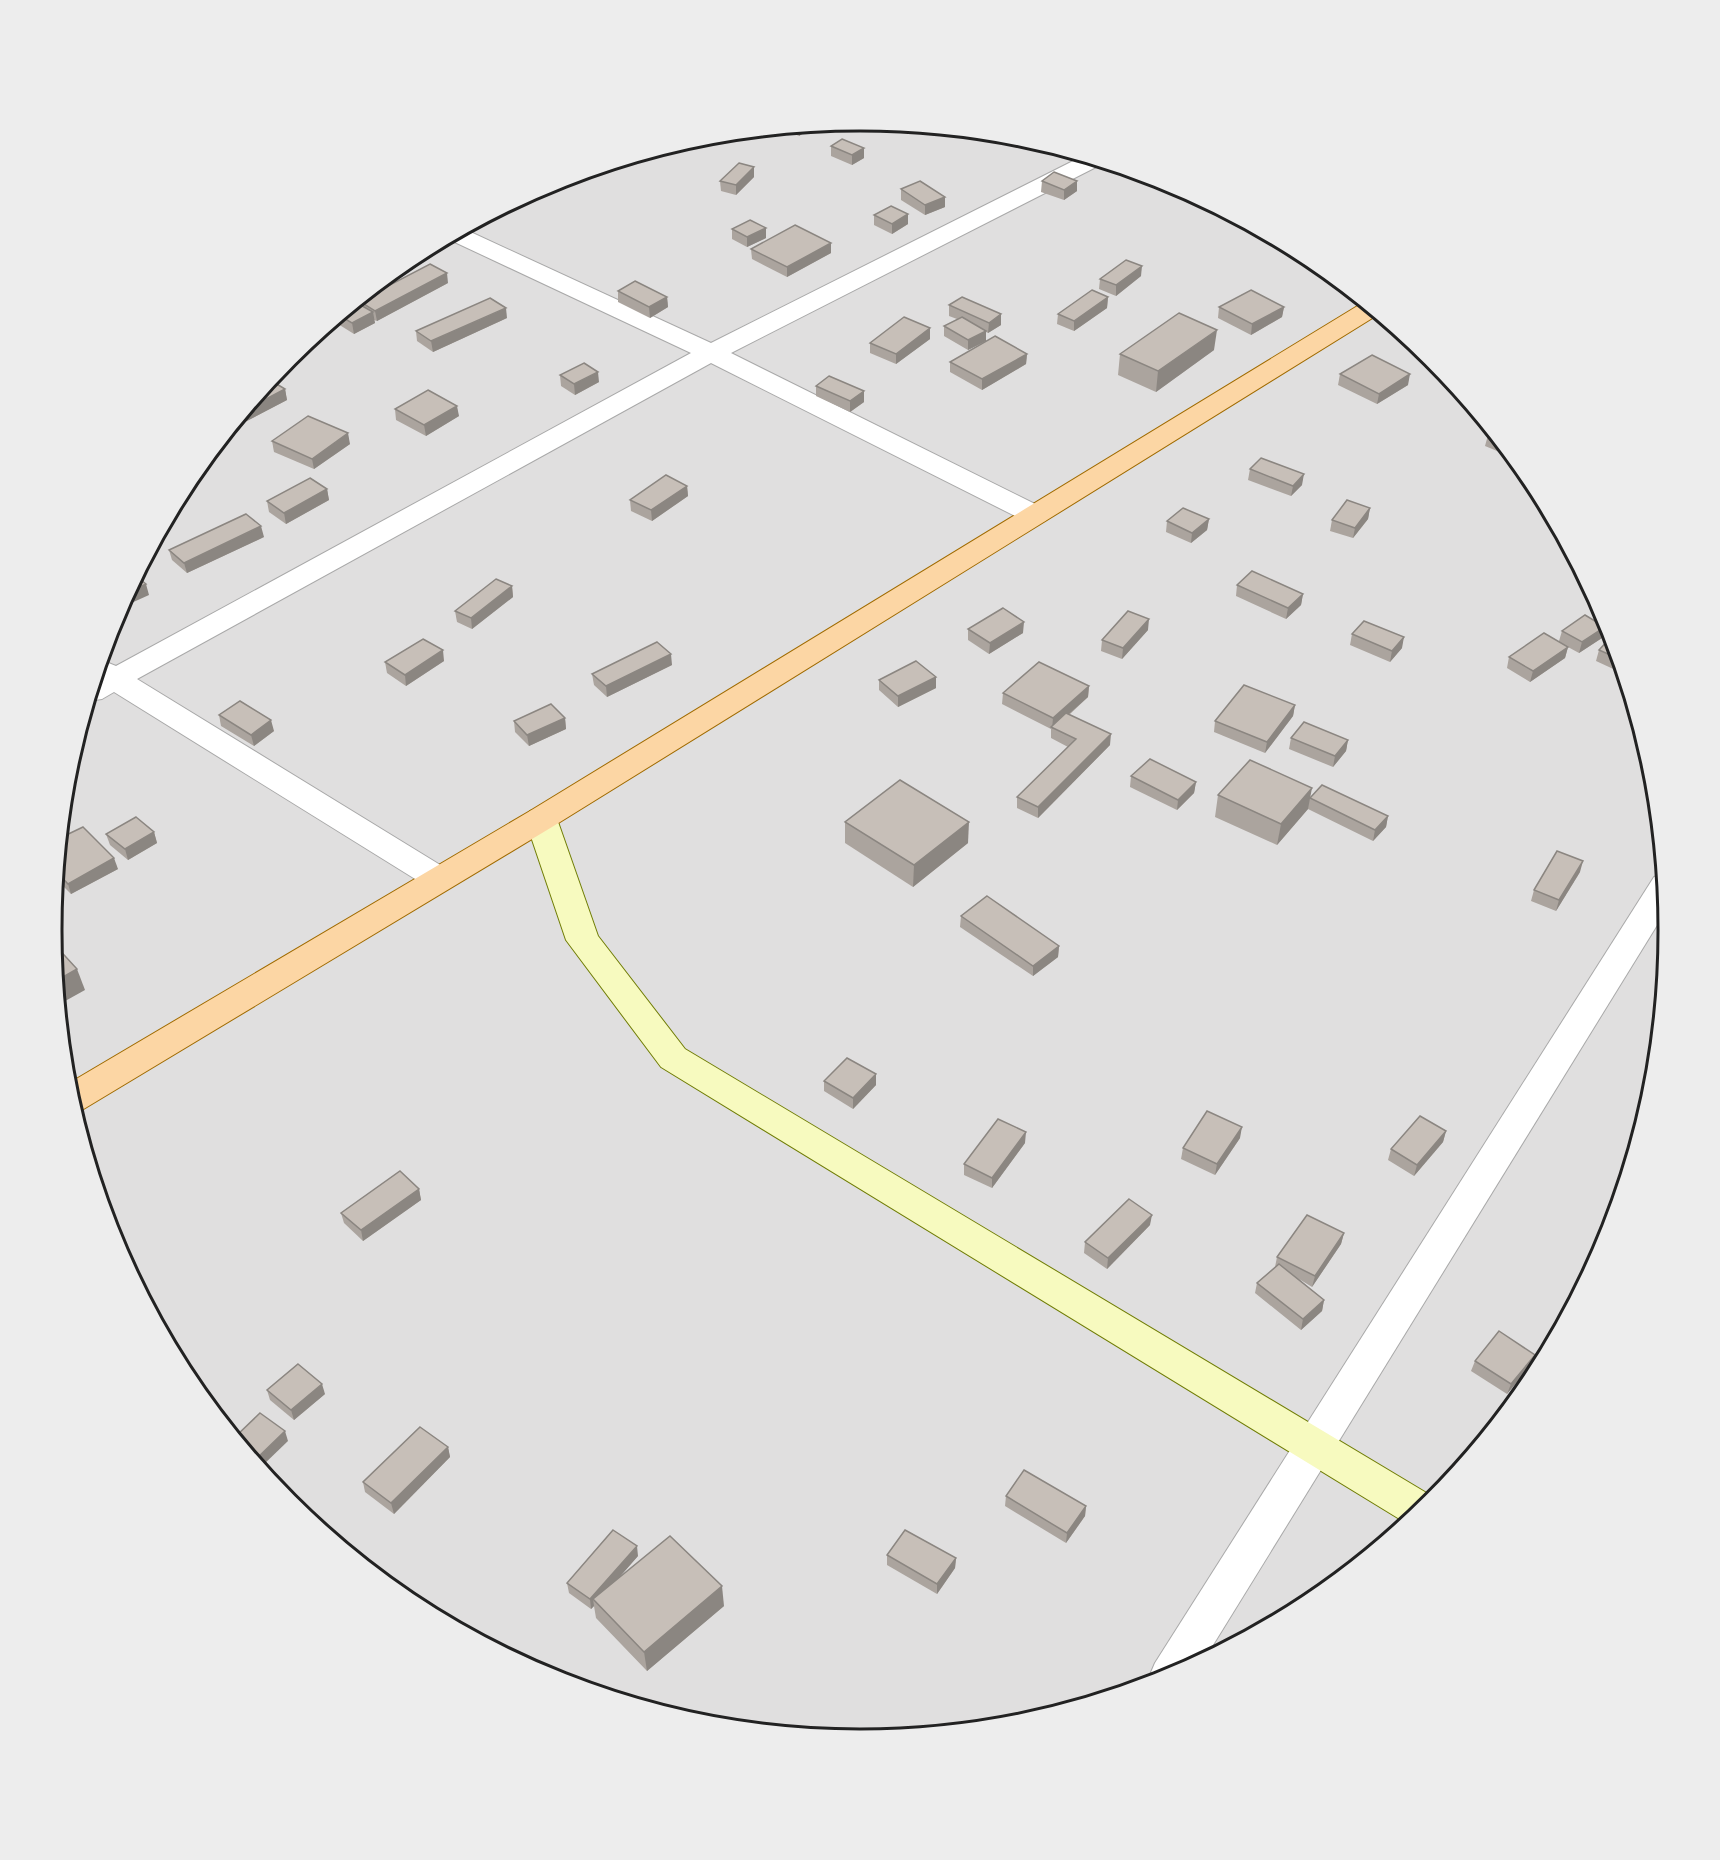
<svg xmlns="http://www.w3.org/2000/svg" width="1720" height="1860" font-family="'Noto Sans',sans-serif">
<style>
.residential{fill:#e0dfdf}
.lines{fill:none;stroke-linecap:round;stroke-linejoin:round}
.street-casing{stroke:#a9a9a9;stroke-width:2}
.secondary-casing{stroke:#707d05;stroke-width:2}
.primary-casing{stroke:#a06b00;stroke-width:2}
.street{fill:#fff;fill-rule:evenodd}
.secondary{fill:#f7fabf;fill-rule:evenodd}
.primary{fill:#fcd6a4;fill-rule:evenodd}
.wall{fill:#aba49e}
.shaded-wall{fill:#8b8681}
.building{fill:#c7bfb8;stroke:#8b8681;stroke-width:1.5}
.rim{fill:none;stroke:#222;stroke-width:3}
</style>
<rect width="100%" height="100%" fill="#f2efe9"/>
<circle class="residential" cx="860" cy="930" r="806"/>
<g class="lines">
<defs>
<g id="street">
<path d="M1083,156L1104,163L731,353L1045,509L1049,515L1045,521L1035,523L1025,521L711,363L137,679L450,871L455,879L450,887L439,890L428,887L114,692L102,699L88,701L101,660L116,666L691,353L446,238L464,229L711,343Z"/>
<path d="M1663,874L1667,909L1205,1658L1169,1678L1151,1683L1149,1677L1155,1663L1654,877Z"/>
</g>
<path id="secondary" d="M541,808L552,811L557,819L598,936L685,1049L1435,1498L1406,1523L661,1067L566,940L525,819L530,811Z"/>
<path id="primary" d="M1364,302L1379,314L552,827L82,1110L74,1112L66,1085L530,811Z"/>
</defs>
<use href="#street" class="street-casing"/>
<use href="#secondary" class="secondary-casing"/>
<use href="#primary" class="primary-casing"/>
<use href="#street" class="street"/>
<use href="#secondary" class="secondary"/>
<use href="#primary" class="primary"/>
</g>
<g class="wall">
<path d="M815,125L799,136L782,129Z"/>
<path d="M831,146L864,148V158L852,165L831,156Z"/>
<path d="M754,177L736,195L721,191L720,181Z"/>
<path d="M1042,181H1077V191L1064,200L1041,192Z"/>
<path d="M901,189L945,197V207L925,215L901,200Z"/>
<path d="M874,215L908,224L892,234L874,225Z"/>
<path d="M732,229L766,238L747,247L732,239Z"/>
<path d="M751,249L831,253L787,277L752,259Z"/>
<path d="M1141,276L1116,296L1099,289L1100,279Z"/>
<path d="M448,283L377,321L374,320L375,323L354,334L338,324L337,317L350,307L360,305L359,301Z"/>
<path d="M618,291L667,297L668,307L650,318L618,302Z"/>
<path d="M1108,297L1107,308L1074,331L1057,324L1058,314Z"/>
<path d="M949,305L1001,325L988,333L986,332V341L968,350L944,336V326L957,319L949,316Z"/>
<path d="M1219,307H1284L1282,317L1251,335L1218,318Z"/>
<path d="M507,318L433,352L417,341L416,331Z"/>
<path d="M930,328V339L896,364L870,353V343Z"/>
<path d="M1214,350L1156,392L1118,375L1120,354Z"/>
<path d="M1027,354L1026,364L982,390L950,372V362Z"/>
<path d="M1340,374L1408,385L1377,404L1338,385Z"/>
<path d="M560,375L599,382L575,395L561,386Z"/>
<path d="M270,380L285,389L287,400L241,424L236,421Z"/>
<path d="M816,386L864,391V402L850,412L816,396Z"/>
<path d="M395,409L459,416L426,436L396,420Z"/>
<path d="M1492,431L1514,458L1485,446L1488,435Z"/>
<path d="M272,441L350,444L314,469L274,452Z"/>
<path d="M1250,469L1302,485L1291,496L1248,480Z"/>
<path d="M687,486L688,496L652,521L631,511L630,500Z"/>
<path d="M327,489L329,500L286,524L269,512L267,501Z"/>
<path d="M1370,508L1368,519L1353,538L1330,531L1332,520Z"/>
<path d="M1209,519L1207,530L1191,543L1166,532L1167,521Z"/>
<path d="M264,537L187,573L172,560L169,550Z"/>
<path d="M1237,585L1303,594L1301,605L1286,619L1236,596Z"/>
<path d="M512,586L513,597L472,629L457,622L455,611Z"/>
<path d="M968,629L1023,633L989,654L968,640Z"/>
<path d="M1148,630L1122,659L1101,651L1102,640Z"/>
<path d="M1562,631L1602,638L1579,653L1568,647L1565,658L1530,682L1507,668L1509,657L1559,641Z"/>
<path d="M1352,634L1402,648L1390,662L1350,645Z"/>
<path d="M1612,636L1623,671L1622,673L1596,661L1599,650Z"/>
<path d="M444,661L406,686L387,673L385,662Z"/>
<path d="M672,665L607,697L594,685L592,674Z"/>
<path d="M879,680L936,688L898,707L879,690Z"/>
<path d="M1089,686L1088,697L1069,715L1110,745L1038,818L1017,808V797L1068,747L1051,738V729L1002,704L1003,693Z"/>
<path d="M1295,705L1293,716L1265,753L1214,732L1215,721Z"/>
<path d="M219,715L274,731L254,746L221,726Z"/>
<path d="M565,718L566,729L529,746L515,732L514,721Z"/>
<path d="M1291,738L1348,740L1346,751L1333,767L1289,749Z"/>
<path d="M1131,776L1196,782L1194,793L1177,810L1130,787Z"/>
<path d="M1218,795L1310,798L1388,816L1386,827L1373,841L1308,809L1277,845L1215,817Z"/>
<path d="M845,822L968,843L913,887L845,843Z"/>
<path d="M154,832L157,843L128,860L110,845L106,834Z"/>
<path d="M60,838L118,869L71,894L56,879Z"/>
<path d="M1580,872L1556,911L1531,901L1534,890Z"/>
<path d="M961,916L1059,946L1058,957L1033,976L960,927Z"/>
<path d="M824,1081L876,1085L853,1109L824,1091Z"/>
<path d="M1446,1131L1443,1142L1414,1176L1388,1160L1391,1149Z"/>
<path d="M1240,1138L1215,1175L1181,1159L1183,1148Z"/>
<path d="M1025,1143L992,1188L964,1175V1164Z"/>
<path d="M419,1189L421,1200L363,1241L344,1223L341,1213Z"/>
<path d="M1150,1225L1107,1269L1084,1253L1085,1242Z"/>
<path d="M1344,1233L1341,1244L1312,1287L1299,1279L1324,1300L1322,1311L1301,1330L1255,1293L1257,1283L1275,1267L1277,1257Z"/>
<path d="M1475,1361L1531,1365L1507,1394L1471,1371Z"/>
<path d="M267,1390L325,1394L294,1420L270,1400Z"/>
<path d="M448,1447L450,1457L394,1514L365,1492L363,1482Z"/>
<path d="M1006,1496L1086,1506L1085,1516L1066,1543L1005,1506Z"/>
<path d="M887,1555L956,1558L955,1568L937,1594L887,1565Z"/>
<path d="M638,1556L618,1578L724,1606L647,1671L596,1618L594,1606L591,1609L569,1593L567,1583Z"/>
</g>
<g class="shaded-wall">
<path d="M815,125L799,136V127Z"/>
<path d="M864,148V158L852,165V155Z"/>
<path d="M754,167V177L736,195V185Z"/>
<path d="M1077,181V191L1064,200V190Z"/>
<path d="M945,197V207L925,215V205Z"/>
<path d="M908,214V224L892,234V224Z"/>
<path d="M766,228V238L747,247V237Z"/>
<path d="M831,243V253L787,277V267Z"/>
<path d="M1142,266L1141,276L1116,296V285Z"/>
<path d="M447,273L448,283L377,321L375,311Z"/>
<path d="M667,297L668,307L650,318L649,307Z"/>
<path d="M1108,297L1107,308L1074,331V321Z"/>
<path d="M1284,307L1282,317L1251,335L1252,324Z"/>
<path d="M506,308L507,318L433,352L431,341Z"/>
<path d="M373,312L375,323L354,334L352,323Z"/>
<path d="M1001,314V325L988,333L989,323Z"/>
<path d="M930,328V339L896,364V354Z"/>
<path d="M1217,330L1214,350L1156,392L1158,371Z"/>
<path d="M986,331V341L968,350V340Z"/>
<path d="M1027,354L1026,364L982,390V379Z"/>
<path d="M598,372L599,382L575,395L574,384Z"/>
<path d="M1410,374L1408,385L1377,404L1379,394Z"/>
<path d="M285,389L287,400L241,424L240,417L245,410Z"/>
<path d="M864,391V402L850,412V401Z"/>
<path d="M457,406L459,416L426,436L424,425Z"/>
<path d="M348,433L350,444L314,469L312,459Z"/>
<path d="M1304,474L1302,485L1291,496L1293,486Z"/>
<path d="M687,486L688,496L652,521L651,510Z"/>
<path d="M327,489L329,500L286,524L284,513Z"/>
<path d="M1370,508L1368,519L1353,538L1355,528Z"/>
<path d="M1209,519L1207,530L1191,543L1192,533Z"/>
<path d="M261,526L264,537L187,573L184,563Z"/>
<path d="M146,584L149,595L118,609L127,593Z"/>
<path d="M512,586L513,597L472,629L471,618Z"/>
<path d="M1303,594L1301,605L1286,619L1288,608Z"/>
<path d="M1149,619L1148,630L1122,659L1123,648Z"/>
<path d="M1024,622L1023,633L989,654L990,643Z"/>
<path d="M1605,627L1602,638L1579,653L1582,642Z"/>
<path d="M1404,637L1402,648L1390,662L1392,651Z"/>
<path d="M1568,647L1565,658L1530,682L1533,671Z"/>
<path d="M443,650L444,661L406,686L405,675Z"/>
<path d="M671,654L672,665L607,697L606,686Z"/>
<path d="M936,677V688L898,707V696Z"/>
<path d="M1089,686L1088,697L1052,729L1053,718Z"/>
<path d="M1295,705L1293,716L1265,753L1267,742Z"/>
<path d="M565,718L566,729L529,746L527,735Z"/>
<path d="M271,720L274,731L254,746L251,735Z"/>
<path d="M1111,734L1110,745L1038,818V807Z"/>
<path d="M1348,740L1346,751L1333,767L1335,756Z"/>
<path d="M1196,782L1194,793L1177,810L1178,800Z"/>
<path d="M1312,788L1308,809L1277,845L1281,824Z"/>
<path d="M1388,816L1386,827L1373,841L1375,830Z"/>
<path d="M969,822L968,843L913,887L914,865Z"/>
<path d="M154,832L157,843L128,860L125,849Z"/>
<path d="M114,858L118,869L71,894L68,884Z"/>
<path d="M1583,861L1580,872L1556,911L1559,900Z"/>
<path d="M1059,946L1058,957L1033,976V966Z"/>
<path d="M77,969L85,990L58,1005L56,981Z"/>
<path d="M876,1074V1085L853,1109V1098Z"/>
<path d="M1242,1127L1240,1138L1215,1175L1217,1164Z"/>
<path d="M1446,1131L1443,1142L1414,1176L1417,1165Z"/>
<path d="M1026,1132L1025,1143L992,1188V1178Z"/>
<path d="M419,1189L421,1200L363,1241L361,1230Z"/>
<path d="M1152,1215L1150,1225L1107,1269L1108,1258Z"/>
<path d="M1344,1233L1341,1244L1312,1287L1315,1276Z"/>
<path d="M1324,1300L1322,1311L1301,1330L1303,1319Z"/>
<path d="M1535,1355L1531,1365L1507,1394L1511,1384Z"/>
<path d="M322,1384L325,1394L294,1420L291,1410Z"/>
<path d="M285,1431L288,1441L260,1468L254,1461Z"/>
<path d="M448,1447L450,1457L394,1514L391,1503Z"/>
<path d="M1086,1506L1085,1516L1066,1543L1067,1533Z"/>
<path d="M637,1546L638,1556L597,1603L593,1599L594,1606L591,1609L590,1599Z"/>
<path d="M956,1558L955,1568L937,1594V1584Z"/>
<path d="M722,1586L724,1606L647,1671L644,1652Z"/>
</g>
<g class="building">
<path d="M842,139L864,148L852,155L831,146Z"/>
<path d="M739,163L754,167L736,185L720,181Z"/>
<path d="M1054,172L1077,181L1064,190L1042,181Z"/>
<path d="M920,181L945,197L925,205L901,189Z"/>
<path d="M891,206L908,214L892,224L874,215Z"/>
<path d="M750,220L766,228L747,237L732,229Z"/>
<path d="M795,225L831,243L787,267L751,249Z"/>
<path d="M1126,260L1142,266L1116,285L1100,279Z"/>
<path d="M430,264L447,273L375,311L359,301Z"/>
<path d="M635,281L667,297L649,307L618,291Z"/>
<path d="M1092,290L1108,297L1074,321L1058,314Z"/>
<path d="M1251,290L1284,307L1252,324L1219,307Z"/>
<path d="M962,297L1001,314L989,323L949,305Z"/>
<path d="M490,298L506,308L431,341L416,331Z"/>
<path d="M357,303L373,312L352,323L340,316L350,307Z"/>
<path d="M1179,313L1217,330L1158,371L1120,354Z"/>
<path d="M904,317L930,328L896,354L870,343Z"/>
<path d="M962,317L986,331L968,340L944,326Z"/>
<path d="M995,336L1027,354L982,379L950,362Z"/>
<path d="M1372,355L1410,374L1379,394L1340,374Z"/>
<path d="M584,363L598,372L574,384L560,375Z"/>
<path d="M829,376L864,391L850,401L816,386Z"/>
<path d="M270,380L285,389L245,410Z"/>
<path d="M428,390L457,406L424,425L395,409Z"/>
<path d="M308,416L348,433L312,459L272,441Z"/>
<path d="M1492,431L1500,441L1488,435Z"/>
<path d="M1261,458L1304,474L1293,486L1250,469Z"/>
<path d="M666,475L687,486L651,510L630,500Z"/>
<path d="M310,478L327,489L284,513L267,501Z"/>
<path d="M1347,500L1370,508L1355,528L1332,520Z"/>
<path d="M1183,508L1209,519L1192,533L1167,521Z"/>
<path d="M246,514L261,526L184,563L169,550Z"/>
<path d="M1252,571L1303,594L1288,608L1237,585Z"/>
<path d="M136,576L146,584L127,593Z"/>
<path d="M496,579L512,586L471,618L455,611Z"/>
<path d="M1003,608L1024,622L990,643L968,629Z"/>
<path d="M1128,611L1149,619L1123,648L1102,640Z"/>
<path d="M1585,615L1605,627L1582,642L1562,631Z"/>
<path d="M1364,621L1404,637L1392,651L1352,634Z"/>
<path d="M1544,633L1568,647L1533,671L1509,657Z"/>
<path d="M1612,636L1619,659L1599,650Z"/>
<path d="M423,639L443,650L405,675L385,662Z"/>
<path d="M657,642L671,654L606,686L592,674Z"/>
<path d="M916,661L936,677L898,696L879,680Z"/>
<path d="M1039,662L1089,686L1053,718L1003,693Z"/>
<path d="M1244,685L1295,705L1267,742L1215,721Z"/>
<path d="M240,701L271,720L251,735L219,715Z"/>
<path d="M551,704L565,718L527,735L514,721Z"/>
<path d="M1066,713L1111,734L1038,807L1017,797L1076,739L1051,727Z"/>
<path d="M1304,722L1348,740L1335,756L1291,738Z"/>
<path d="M1150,759L1196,782L1178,800L1131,776Z"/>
<path d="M1250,760L1312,788L1281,824L1218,795Z"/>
<path d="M900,780L969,822L914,865L845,822Z"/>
<path d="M1322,785L1388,816L1375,830L1310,798Z"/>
<path d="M136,817L154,832L125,849L106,834Z"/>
<path d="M83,827L114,858L68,884L57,872L60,838Z"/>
<path d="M1557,851L1583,861L1559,900L1534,890Z"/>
<path d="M987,896L1059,946L1033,966L961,916Z"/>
<path d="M54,944L77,969L56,981L52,945Z"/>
<path d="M847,1058L876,1074L853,1098L824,1081Z"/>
<path d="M1207,1111L1242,1127L1217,1164L1183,1148Z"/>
<path d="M1420,1116L1446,1131L1417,1165L1391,1149Z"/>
<path d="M998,1119L1026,1132L992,1178L964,1164Z"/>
<path d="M400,1171L419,1189L361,1230L341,1213Z"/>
<path d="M1129,1199L1152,1215L1108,1258L1085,1242Z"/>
<path d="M1307,1215L1344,1233L1315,1276L1277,1257Z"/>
<path d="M1279,1264L1324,1300L1303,1319L1257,1283Z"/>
<path d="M1499,1331L1535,1355L1511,1384L1475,1361Z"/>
<path d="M298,1364L322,1384L291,1410L267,1390Z"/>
<path d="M260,1413L285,1431L254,1461L235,1437Z"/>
<path d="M420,1427L448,1447L391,1503L363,1482Z"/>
<path d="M1024,1470L1086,1506L1067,1533L1006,1496Z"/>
<path d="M613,1530L637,1546L590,1599L567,1583Z"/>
<path d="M905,1530L956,1558L937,1584L887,1555Z"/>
<path d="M670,1536L722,1586L644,1652L593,1599Z"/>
</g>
<path d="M0 0H1720V1860H0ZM860 131H860A798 798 0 0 1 1658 929V931A798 798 0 0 1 860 1729H860A798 798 0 0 1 62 931V929A798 798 0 0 1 860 131Z" fill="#ededed" fill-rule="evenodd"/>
<path class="rim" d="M860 131H860A798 798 0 0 1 1658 929V931A798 798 0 0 1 860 1729H860A798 798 0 0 1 62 931V929A798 798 0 0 1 860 131Z"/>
</svg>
